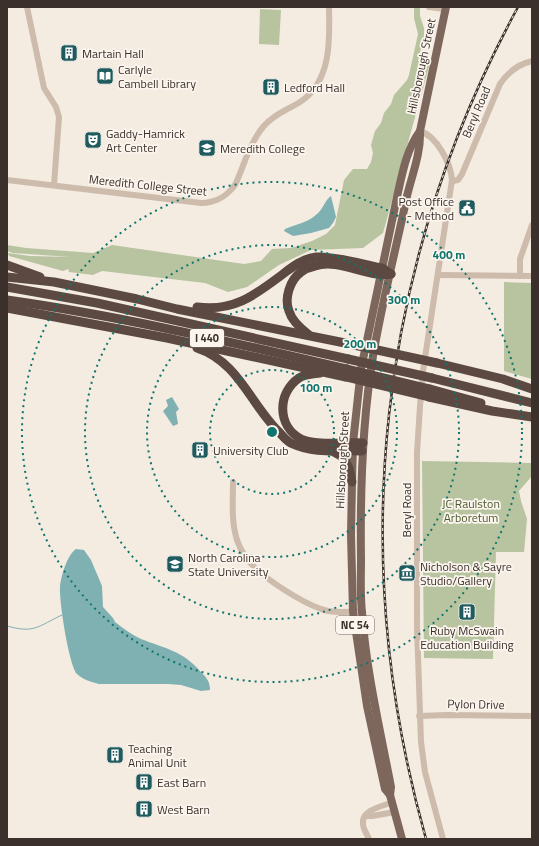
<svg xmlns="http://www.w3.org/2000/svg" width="539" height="846" font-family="'Titillium Web',sans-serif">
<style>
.green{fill:#b8c4a0}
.water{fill:#7fb0b2}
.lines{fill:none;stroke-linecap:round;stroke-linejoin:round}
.stream{stroke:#7fb0b2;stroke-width:1}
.minor{stroke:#cdbbac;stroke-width:6}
.major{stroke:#7d675c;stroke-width:8}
.highway{stroke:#5c4a42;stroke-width:9}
.rail-casing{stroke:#3b302b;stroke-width:2.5}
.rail{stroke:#fbf5ee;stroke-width:1;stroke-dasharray:3;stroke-linecap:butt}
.highway-bridge{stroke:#5c4a42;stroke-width:9}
.ring{fill:none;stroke:#0f766e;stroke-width:2;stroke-dasharray:2 4}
.labels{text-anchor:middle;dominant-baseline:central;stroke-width:3.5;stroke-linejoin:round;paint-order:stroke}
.shield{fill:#fbf5ee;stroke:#756b66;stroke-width:1}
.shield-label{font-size:11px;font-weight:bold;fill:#3b302b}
.poi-label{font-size:12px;fill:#3b302b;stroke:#fbf5ee;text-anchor:start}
.street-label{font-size:12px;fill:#3b302b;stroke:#fbf5ee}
.park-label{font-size:12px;fill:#4a5a2e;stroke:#fbf5ee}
.centre{fill:#0f766e;stroke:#fbf5ee;stroke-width:2}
.ring-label{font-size:12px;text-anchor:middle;font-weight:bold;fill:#0f766e;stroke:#fbf5ee;stroke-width:3.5;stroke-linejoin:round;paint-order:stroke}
</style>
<rect width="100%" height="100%" fill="#f4ebe1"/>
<g class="green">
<path d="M414,7H420V16L424,28V35L418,61L425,58L430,63L383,233L363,248L311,250L279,265L247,287L228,292L205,283L102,271L93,275L69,272L68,269L63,271L9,256L8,253L30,256L71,257L13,253L7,251V245L26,248L93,253L112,245L244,264L261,261L272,249L291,248L312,241L326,234L335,225L344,180L353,169H367L371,162L373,153L371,145L375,131L381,123L384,113L391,104L394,95L407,80L409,75L418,34L414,18Z"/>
<path d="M260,9L281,10L279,45L259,44Z"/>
<path d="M504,282L532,283V379L504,371Z"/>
<path d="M422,461L532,463V476L519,491L521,501L527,519L524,552H496L493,659L424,658Z"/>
</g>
<g class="water">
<path d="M331,196L336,217L333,223L329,228L311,233L293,236L284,231L285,229C295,225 309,222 317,214C323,209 325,200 331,196Z"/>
<path d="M172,397L179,409L176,412L178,424L173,426L163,411L168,406L166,400Z"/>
<path d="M76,549L84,550L91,560L102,586L103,607L113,618L115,622C123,628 132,635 141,639C164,648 183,651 200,671C206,677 210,681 210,690L201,691L181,685L168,684H99C92,682 83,680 77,674C69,665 59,601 60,587C61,576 67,555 76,549Z"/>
</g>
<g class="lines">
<path class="stream" d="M7,626C35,634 38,626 62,615"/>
<g class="minor">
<path d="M27,7L44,88L56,107L59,117L54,185"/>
<path d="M429,7L445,9"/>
<path d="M420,131C437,136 451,164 452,180L423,371L420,406L417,453V627L421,742L425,772L443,839"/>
<path d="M7,180L201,203C216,203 226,197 235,185C244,166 249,144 263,127C273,115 287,110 300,102C331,82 330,41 329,8"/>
<path d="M452,181L458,180L462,174L500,84C508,72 519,64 532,61"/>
<path d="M438,275L532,276"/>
<path d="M520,276V259L532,225"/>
<path d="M233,482C233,501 231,521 237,540C241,552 251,565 262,574C277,586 309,607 328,611C339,613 351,612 361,611"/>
<path d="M419,716L447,715L532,716"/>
<path d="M366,816H372L395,812"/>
<path d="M369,839C367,834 363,829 363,824C361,810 383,806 393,802"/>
</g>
<g class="major">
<path d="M390,795L385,789L367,706L353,612L351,535L352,482L353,443L361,369L397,197C402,175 406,150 420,131"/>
<path d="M402,839L390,795L391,787C380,729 366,671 362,612C360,595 361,577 361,559C360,491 362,423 373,356C382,302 396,249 407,196C412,175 421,153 420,131L446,7"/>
</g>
<g class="highway">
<path d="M7,265L40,277"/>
<path d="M7,277L54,282L137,299L177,309L345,343"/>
<path d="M7,287L97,303L348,359"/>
<path d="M7,300C121,316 234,343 347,369"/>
<path d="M197,307C234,312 255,295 283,274C292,267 304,258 316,257C334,256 358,263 376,267L382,268L391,274"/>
<path d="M7,308L167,338L346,377"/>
<path d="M308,334C300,328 292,321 289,311C284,298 290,280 301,272C305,269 310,267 315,266C339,258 366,278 391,274"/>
<path d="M197,348C239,362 250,404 279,432C283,436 287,442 293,444C314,454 340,450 362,451"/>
<path d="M437,363L503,379L532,389"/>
<path d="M320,373C313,374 305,374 299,378C277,393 277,426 301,439C316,446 346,442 363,443"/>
<path d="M432,378L532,403"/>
<path d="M430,389L481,403"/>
<path d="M429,397L492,411L532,417"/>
<path d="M334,452L343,457L349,468L352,482"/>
</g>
<defs>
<path id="rail" d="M426,839C346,555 377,266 518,7"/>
</defs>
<use href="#rail" class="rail-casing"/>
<use href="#rail" class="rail"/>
<g class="highway-bridge">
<path d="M345,343L437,363"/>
<path d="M348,359L432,378"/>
<path d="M347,369L430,389"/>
<path d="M346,377L429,397"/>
</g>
</g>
<g class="ring">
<circle cx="272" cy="432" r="62"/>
<circle cx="272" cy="432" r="125"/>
<circle cx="272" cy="432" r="187"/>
<circle cx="272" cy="432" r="250"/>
</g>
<defs>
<symbol id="building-square" viewBox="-11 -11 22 22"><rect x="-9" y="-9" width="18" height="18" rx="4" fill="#1f5a5e" stroke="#fbf5ee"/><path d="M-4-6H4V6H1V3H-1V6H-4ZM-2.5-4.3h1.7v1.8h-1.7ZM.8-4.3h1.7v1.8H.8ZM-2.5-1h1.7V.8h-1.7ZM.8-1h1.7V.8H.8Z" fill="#fff"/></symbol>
<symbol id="library-square" viewBox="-11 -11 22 22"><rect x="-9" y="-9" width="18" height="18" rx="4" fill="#1f5a5e" stroke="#fbf5ee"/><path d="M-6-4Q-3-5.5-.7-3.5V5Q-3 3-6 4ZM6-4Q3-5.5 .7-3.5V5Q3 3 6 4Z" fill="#fff"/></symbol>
<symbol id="theatre-square" viewBox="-11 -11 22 22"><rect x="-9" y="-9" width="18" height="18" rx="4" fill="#1f5a5e" stroke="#fbf5ee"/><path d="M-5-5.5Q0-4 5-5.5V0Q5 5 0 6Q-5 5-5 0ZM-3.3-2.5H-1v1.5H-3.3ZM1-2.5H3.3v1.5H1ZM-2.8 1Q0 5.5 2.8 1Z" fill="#fff"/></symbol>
<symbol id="university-square" viewBox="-11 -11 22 22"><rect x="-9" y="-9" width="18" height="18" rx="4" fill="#1f5a5e" stroke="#fbf5ee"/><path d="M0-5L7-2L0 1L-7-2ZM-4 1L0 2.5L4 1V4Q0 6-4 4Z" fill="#fff"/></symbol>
<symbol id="civic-square" viewBox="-11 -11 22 22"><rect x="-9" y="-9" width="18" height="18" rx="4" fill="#1f5a5e" stroke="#fbf5ee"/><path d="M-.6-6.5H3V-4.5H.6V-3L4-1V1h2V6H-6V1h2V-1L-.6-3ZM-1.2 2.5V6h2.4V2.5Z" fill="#fff"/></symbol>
<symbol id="museum-square" viewBox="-11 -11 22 22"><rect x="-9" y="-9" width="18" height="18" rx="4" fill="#1f5a5e" stroke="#fbf5ee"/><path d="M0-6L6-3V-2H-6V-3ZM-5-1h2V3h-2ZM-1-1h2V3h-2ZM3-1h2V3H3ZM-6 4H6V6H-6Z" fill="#fff"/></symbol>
</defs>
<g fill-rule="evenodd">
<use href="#building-square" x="59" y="43" width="20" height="20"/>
<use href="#library-square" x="95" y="66" width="20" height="20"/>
<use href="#building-square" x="261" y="77" width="20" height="20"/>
<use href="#theatre-square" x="83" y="130" width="20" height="20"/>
<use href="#university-square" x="197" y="138" width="20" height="20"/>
<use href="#civic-square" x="457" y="198" width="20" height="20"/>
<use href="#building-square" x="190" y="440" width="20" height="20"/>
<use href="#university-square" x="165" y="554" width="20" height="20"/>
<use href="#museum-square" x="397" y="563" width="20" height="20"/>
<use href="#building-square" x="457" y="602" width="20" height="20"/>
<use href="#building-square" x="105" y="745" width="20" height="20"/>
<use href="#building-square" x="134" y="772" width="20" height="20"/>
<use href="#building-square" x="134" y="799" width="20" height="20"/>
</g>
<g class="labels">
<g class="shield">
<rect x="190" y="329" width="34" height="18" rx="3"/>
<rect x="336" y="616" width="38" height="18" rx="3"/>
</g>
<g class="shield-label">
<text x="207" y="338">I 440</text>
<text x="355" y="625">NC 54</text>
</g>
<g class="poi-label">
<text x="82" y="53">Martain Hall</text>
<text x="118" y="69">Carlyle<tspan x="118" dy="14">Cambell Library</tspan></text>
<text x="284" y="87">Ledford Hall</text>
<text x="106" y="133">Gaddy-Hamrick<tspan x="106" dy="14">Art Center</tspan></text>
<text x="220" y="148">Meredith College</text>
<text x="454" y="201" text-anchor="end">Post Office<tspan x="454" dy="14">- Method</tspan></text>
<text x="213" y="450">University Club</text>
<text x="188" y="557">North Carolina<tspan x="188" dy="14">State University</tspan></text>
<text x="420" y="566">Nicholson &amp; Sayre<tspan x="420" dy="14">Studio/Gallery</tspan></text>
<text x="467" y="630" text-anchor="middle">Ruby McSwain<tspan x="467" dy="14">Education Building</tspan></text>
<text x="128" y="748">Teaching<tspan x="128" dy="14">Animal Unit</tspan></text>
<text x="157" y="782">East Barn</text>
<text x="157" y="809">West Barn</text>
</g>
<g class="street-label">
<text transform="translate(421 66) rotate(-78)">Hillsborough Street</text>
<text transform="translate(476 112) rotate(-67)">Beryl Road</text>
<text transform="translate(148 185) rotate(6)">Meredith College Street</text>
<text transform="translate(342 460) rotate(-87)">Hillsborough Street</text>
<text transform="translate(406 510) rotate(-90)">Beryl Road</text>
<text transform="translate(476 704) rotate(1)">Pylon Drive</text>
</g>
<g class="park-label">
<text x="471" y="503">JC Raulston<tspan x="471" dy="14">Arboretum</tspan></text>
</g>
</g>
<circle cx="272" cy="432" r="6" class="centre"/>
<g class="ring-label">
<text x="449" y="259">400 m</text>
<text x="404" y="304">300 m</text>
<text x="360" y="348">200 m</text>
<text x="316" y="392">100 m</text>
</g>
<rect width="539" height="846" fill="none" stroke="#3b302b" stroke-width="16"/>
</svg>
